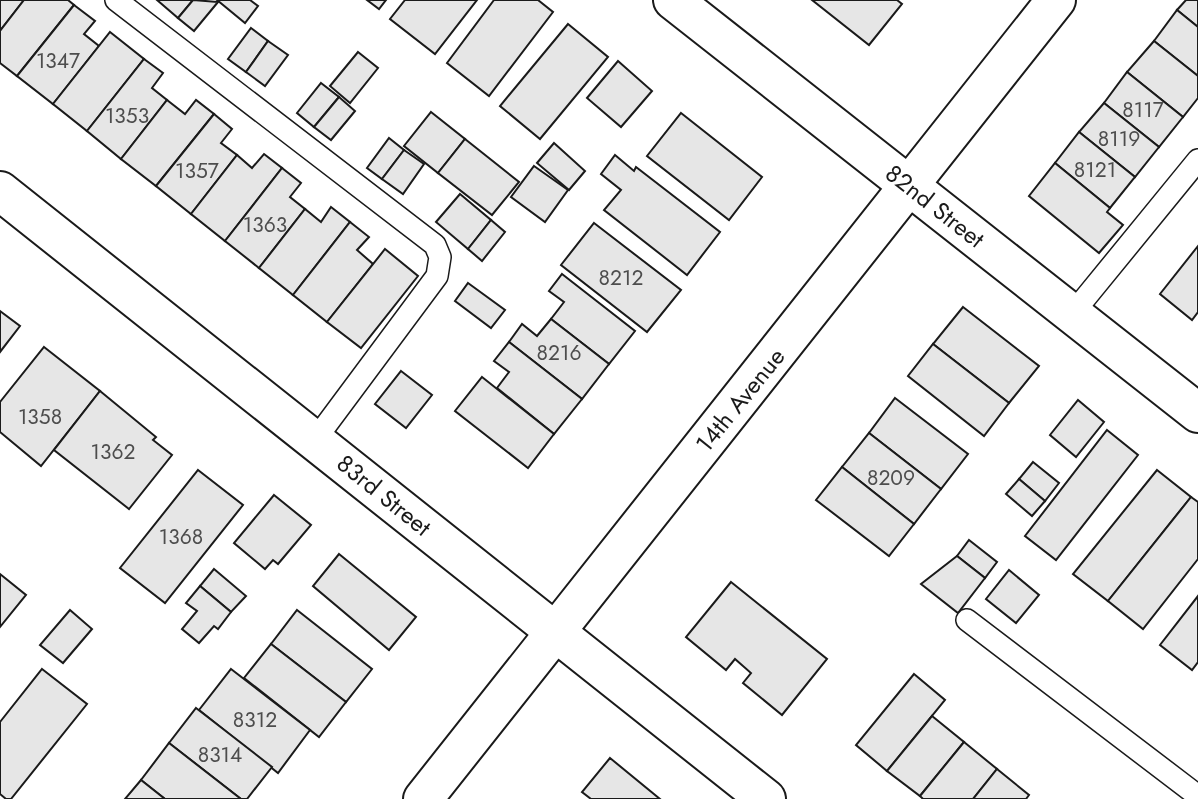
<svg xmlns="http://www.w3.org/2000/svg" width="1198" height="799" viewBox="0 0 1198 799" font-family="Jost,sans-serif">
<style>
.building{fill:#e6e6e6;stroke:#1a1a1a;stroke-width:2}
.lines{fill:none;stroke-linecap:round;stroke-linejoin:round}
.lane-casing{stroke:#1a1a1a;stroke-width:24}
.street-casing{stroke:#1a1a1a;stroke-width:42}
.secondary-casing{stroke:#1a1a1a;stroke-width:42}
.lane{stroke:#fff;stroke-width:21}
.street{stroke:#fff;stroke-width:38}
.secondary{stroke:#fff;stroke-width:38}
.labels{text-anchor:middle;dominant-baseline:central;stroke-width:5;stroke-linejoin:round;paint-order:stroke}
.number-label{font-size:21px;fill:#4d4d4d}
.street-label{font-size:24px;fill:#1a1a1a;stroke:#fff}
</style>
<rect width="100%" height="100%" fill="#fff"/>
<!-- building -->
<g class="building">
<polygon points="0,0 24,0 0,31"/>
<polygon points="24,0 68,0 74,5 17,76 0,63 0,31"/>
<polygon points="157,0 193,0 178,18"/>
<polygon points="193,0 218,2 194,31 178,18"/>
<polygon points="217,0 250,0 258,6 245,23"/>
<polygon points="367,0 386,0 379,9"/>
<polygon points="405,0 477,0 435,54 390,19"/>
<polygon points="494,0 538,0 553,12 489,96 447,63"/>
<polygon points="812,0 897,0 902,4 869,45"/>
<polygon points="1186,0 1198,0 1198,27 1177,10"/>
<polygon points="74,5 95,21 84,34 99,46 53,104 17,76"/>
<polygon points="1177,10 1198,27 1198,76 1154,41"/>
<polygon points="568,24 608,57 540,139 500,106"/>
<polygon points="251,28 268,41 246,72 228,59"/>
<polygon points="110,32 144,59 87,131 53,104"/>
<polygon points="268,41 288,55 265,86 246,72"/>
<polygon points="1154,41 1198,76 1198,98 1183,117 1127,72"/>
<polygon points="358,52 378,68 350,103 330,86"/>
<polygon points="144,59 163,73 152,88 167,100 121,159 87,131"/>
<polygon points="618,61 652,91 621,127 587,98"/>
<polygon points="1127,72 1183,117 1159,147 1104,103"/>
<polygon points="321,83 339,97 314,127 297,113"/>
<polygon points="339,97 355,111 331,140 314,127"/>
<polygon points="167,100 185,114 196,100 214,114 156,186 121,159"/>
<polygon points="1104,103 1159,147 1135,177 1079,132"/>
<polygon points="431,112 465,139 438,173 404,146"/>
<polygon points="681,113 762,177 729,220 647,156"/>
<polygon points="214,114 232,129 221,143 237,155 191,214 156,186"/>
<polygon points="1079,132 1135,177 1110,208 1055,163"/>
<polygon points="389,138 404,150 382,179 367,168"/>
<polygon points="465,139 519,182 492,215 438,173"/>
<polygon points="554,143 585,171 569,190 537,163"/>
<polygon points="404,150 424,164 403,194 382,179"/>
<polygon points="264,154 282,168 225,241 191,214 237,155 252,168"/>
<polygon points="615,155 634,171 636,167 720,232 687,275 604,210 621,190 601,174"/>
<polygon points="1055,163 1110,208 1107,212 1123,225 1099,253 1029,196"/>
<polygon points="534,166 568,190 545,222 511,197"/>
<polygon points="282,168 301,183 290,197 305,209 259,268 225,241"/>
<polygon points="460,194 491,220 468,249 436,222"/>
<polygon points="331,207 350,222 293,295 259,268 305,209 321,222"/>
<polygon points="491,220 505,232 482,261 468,249"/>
<polygon points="350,222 369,237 357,250 373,264 327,322 293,295"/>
<polygon points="594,223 681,290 647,332 561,265"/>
<polygon points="1198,246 1198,312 1192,320 1160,294"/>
<polygon points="385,249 418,276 361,348 327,322"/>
<polygon points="562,274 635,331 609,364 551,319 564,302 549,291"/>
<polygon points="468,283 505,310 491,328 455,301"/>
<polygon points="963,307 1039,366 1009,403 933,344"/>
<polygon points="0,311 20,326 0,352"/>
<polygon points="551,319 609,364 582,399 509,342 522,324 537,336"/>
<polygon points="509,342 582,399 554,434 497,388 509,372 494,361"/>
<polygon points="933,344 1009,403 984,436 908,376"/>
<polygon points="44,347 100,391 41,466 0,432 0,402"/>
<polygon points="401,371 432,395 406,428 375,404"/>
<polygon points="482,377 554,434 528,468 455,411"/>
<polygon points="100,391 156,437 153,440 172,455 129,509 54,450"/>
<polygon points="895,398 968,454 941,489 869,433"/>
<polygon points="1078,400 1104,422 1076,457 1050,435"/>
<polygon points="1107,430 1138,455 1056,560 1025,536"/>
<polygon points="869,433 941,489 914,524 842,467"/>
<polygon points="1033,462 1059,483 1045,501 1019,479"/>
<polygon points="842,467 914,524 889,556 816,500"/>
<polygon points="198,470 243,505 165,603 120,568"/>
<polygon points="1157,470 1191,497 1108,601 1073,574"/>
<polygon points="1019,479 1045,501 1032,516 1006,494"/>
<polygon points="274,495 311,525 278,564 273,560 265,569 234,543"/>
<polygon points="1191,497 1198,502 1198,559 1143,629 1108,601"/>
<polygon points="969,540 997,562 985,578 957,556"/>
<polygon points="339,554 416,617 389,650 313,586"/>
<polygon points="957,556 985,578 958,613 921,584"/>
<polygon points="214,569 246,596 231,612 200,586"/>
<polygon points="1009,570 1039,595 1016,623 986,599"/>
<polygon points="0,574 26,595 0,627"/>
<polygon points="731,582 827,659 782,715 743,683 751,673 735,659 726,670 686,637"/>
<polygon points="200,586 231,612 218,629 214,626 199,643 182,629 197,611 186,603"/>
<polygon points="1198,596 1198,662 1192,670 1160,645"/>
<polygon points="70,610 92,629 63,663 40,645"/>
<polygon points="297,610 372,669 346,702 271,644"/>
<polygon points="271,644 346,702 319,737 244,678"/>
<polygon points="42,669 87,704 11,799 6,799 0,794 0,722"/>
<polygon points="231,669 310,730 278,773 199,710"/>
<polygon points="914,674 945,700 887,771 856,745"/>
<polygon points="196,708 272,767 247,799 241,799 169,743"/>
<polygon points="932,716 964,742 920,796 887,771"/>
<polygon points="964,742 997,769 973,799 923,799 920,796"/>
<polygon points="169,743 241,799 165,799 141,780"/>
<polygon points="610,758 660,799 591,799 582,792"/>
<polygon points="997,769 1029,795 1026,799 973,799"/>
<polygon points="141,780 165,799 125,799"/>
</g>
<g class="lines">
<defs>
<g id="lane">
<polyline points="116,0 435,245 440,257 437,276 315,440"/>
<polyline points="1073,313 1198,160"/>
<polyline points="967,620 1198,796"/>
</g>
<g id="street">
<polyline points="673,0 1198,413"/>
<polyline points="0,191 766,799"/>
</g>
<polyline id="secondary" points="423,799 1056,0"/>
</defs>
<!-- lane casing -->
<use href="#lane" class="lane-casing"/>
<!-- street casing -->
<use href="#street" class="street-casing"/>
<!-- secondary casing -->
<use href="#secondary" class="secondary-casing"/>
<!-- lane -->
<use href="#lane" class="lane"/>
<!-- street -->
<use href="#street" class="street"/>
<!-- secondary -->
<use href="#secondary" class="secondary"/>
</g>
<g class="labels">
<!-- number labels -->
<g class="number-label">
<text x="58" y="61">1347</text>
<text x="1143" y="110">8117</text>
<text x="127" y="116">1353</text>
<text x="1119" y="139">8119</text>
<text x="1095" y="170">8121</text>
<text x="197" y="171">1357</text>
<text x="265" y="225">1363</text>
<text x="621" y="278">8212</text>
<text x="559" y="353">8216</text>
<text x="40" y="417">1358</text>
<text x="113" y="452">1362</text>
<text x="891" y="478">8209</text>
<text x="181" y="537">1368</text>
<text x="255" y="720">8312</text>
<text x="220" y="755">8314</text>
</g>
<!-- street labels -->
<g class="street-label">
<text transform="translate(935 206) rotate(38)">82nd Street</text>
<text transform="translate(740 400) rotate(-51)">14th Avenue</text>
<text transform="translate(384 495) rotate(39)">83rd Street</text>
</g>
</g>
</svg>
